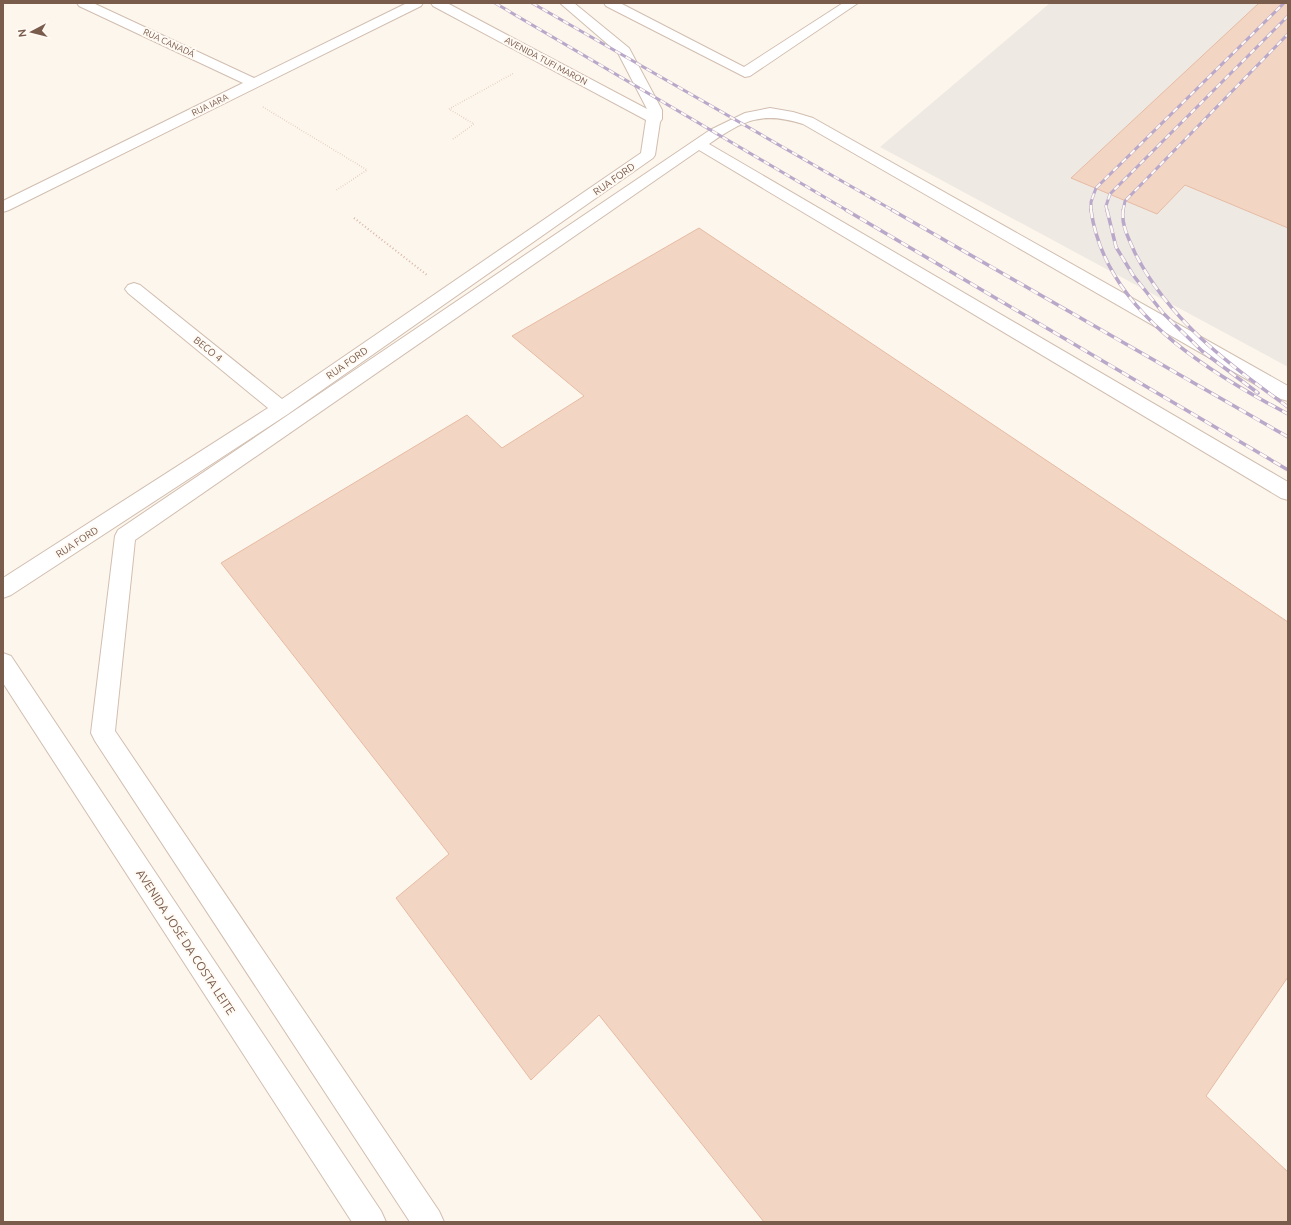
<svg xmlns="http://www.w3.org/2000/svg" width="1291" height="1225" viewBox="0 0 1291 1225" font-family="Ubuntu,sans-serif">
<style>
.industrial{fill:#efe9e4}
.building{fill:#f3d5c3;stroke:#e6bba3}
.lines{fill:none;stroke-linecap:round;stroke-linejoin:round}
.service-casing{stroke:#d1beb0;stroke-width:2}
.minor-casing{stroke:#d1beb0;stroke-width:2}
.tertiary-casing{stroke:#d1beb0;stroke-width:2}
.path-far1{stroke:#d9b8a5;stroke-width:1.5;stroke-dasharray:0.5 2;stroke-linecap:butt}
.path{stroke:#d9b8a5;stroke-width:2;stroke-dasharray:1 2.5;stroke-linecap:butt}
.service{fill:#fff;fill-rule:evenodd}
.minor{fill:#fff;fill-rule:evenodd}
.tertiary{fill:#fff;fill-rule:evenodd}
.rail-far1-casing{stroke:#b9a8c9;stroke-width:3}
.rail-casing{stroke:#b9a8c9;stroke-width:3.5}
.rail-far1{stroke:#fffaf3;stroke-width:2;stroke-dasharray:6;stroke-linecap:butt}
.rail{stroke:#fffaf3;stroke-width:2.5;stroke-dasharray:8;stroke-linecap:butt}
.labels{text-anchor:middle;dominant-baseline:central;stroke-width:4;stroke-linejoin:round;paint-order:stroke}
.far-street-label{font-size:9px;fill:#7a5c4d;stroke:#fffaf3}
.street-label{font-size:10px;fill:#7a5c4d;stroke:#fffaf3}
.near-street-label{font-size:12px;fill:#7a5c4d;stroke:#fffaf3}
</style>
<rect width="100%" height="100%" fill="#fdf6ec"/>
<!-- industrial -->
<polygon class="industrial" points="1050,3 1288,3 1288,367 880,147"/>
<!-- building -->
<g class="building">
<polygon points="1259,3 1288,3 1288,228 1185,185 1157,214 1071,178"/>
<polygon points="699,228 1288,622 1288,977 1206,1096 1288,1172 1288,1222 764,1222 599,1015 531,1080 396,898 449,854 221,563 467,415 502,448 584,396 512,336"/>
</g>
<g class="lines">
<defs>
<path id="service" d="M770,108l23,4 20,6 475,268v15l-7,-2 -478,-275c-42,-13 -59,-4 -94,20l579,338v18l-7,-2 -582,-348 -564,390 -20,191 324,480 5,11h-34l-315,-481 -4,-8 24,-197 3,-6 592,-400 35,-17z"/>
<g id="minor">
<polygon points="77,3 93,3 254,78 407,3 423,3 421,6 9,210 3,212 3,201 243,83 79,6"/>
<polygon points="431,3 447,3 647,109 618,53 560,3 574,3 629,48 662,110 662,119 660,122 655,155 653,158 288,414 11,595 3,598 3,578 268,408 128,293 125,289 128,285 134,283 140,285 282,399 641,153 646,120 433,6"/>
<polygon points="604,3 620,3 744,67 843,3 858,3 750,76 745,77 606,6"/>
</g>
<polygon id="tertiary" points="3,653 11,656 381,1211 386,1222 352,1222 3,683"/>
</defs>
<!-- service casing -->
<use href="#service" class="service-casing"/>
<!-- minor casing -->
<use href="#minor" class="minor-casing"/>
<!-- tertiary casing -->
<use href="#tertiary" class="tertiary-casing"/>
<!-- path-far1 -->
<g class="path-far1">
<polyline points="263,107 367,170 335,191"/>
<polyline points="453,139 474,124 449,109 514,73"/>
</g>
<!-- path -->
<polyline class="path" points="354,218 427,275"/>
<!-- service -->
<use href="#service" class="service"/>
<!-- minor -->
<use href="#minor" class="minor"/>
<!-- tertiary -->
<use href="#tertiary" class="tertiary"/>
<defs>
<g id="rail-far1">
<polyline points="495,3 848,211"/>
<polyline points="532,3 894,211"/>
<polyline points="1091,211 1091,202 1096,188 1284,3"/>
<polyline points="1107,211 1106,206 1110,194 1288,16"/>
<polyline points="1123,211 1125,201 1288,34"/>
</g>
<g id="rail">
<polyline points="846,210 1288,470"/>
<polyline points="892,210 1288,437"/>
<path d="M1091,210c14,100 115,161 197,204"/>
<polyline points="1107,210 1116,247 1133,275 1163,313 1202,351 1258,393"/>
<path d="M1123,210c-2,15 6,29 12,43 34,67 93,111 153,154"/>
</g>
</defs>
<!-- rail-far1 casing -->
<use href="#rail-far1" class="rail-far1-casing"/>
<!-- rail casing -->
<use href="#rail" class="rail-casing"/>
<!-- rail-far1 -->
<use href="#rail-far1" class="rail-far1"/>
<!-- rail -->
<use href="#rail" class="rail"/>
</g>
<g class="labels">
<!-- far-street labels -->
<g class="far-street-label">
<text transform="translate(169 43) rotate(25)">RUA CANADÁ</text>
<text transform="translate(546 61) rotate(28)">AVENIDA TUFI MARON</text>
<text transform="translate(210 105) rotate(-26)">RUA IARA</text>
</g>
<!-- street labels -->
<g class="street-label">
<text transform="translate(614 179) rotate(-35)">RUA FORD</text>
<text transform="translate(208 349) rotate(39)">BECO 4</text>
<text transform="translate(347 363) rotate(-35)">RUA FORD</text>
<text transform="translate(77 542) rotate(-33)">RUA FORD</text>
</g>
<!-- near-street labels -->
<g class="near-street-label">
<text transform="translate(186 942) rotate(57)">AVENIDA JOSÉ DA COSTA LEITE</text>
</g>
</g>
<!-- border -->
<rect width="1291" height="1225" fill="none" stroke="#7a5c4d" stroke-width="8"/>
<!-- north arrow -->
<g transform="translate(32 32) rotate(263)" stroke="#fffaf3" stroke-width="3" paint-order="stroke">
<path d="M0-3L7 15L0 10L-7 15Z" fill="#7a5c4d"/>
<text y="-6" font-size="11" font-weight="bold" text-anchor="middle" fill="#7a5c4d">N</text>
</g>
</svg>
